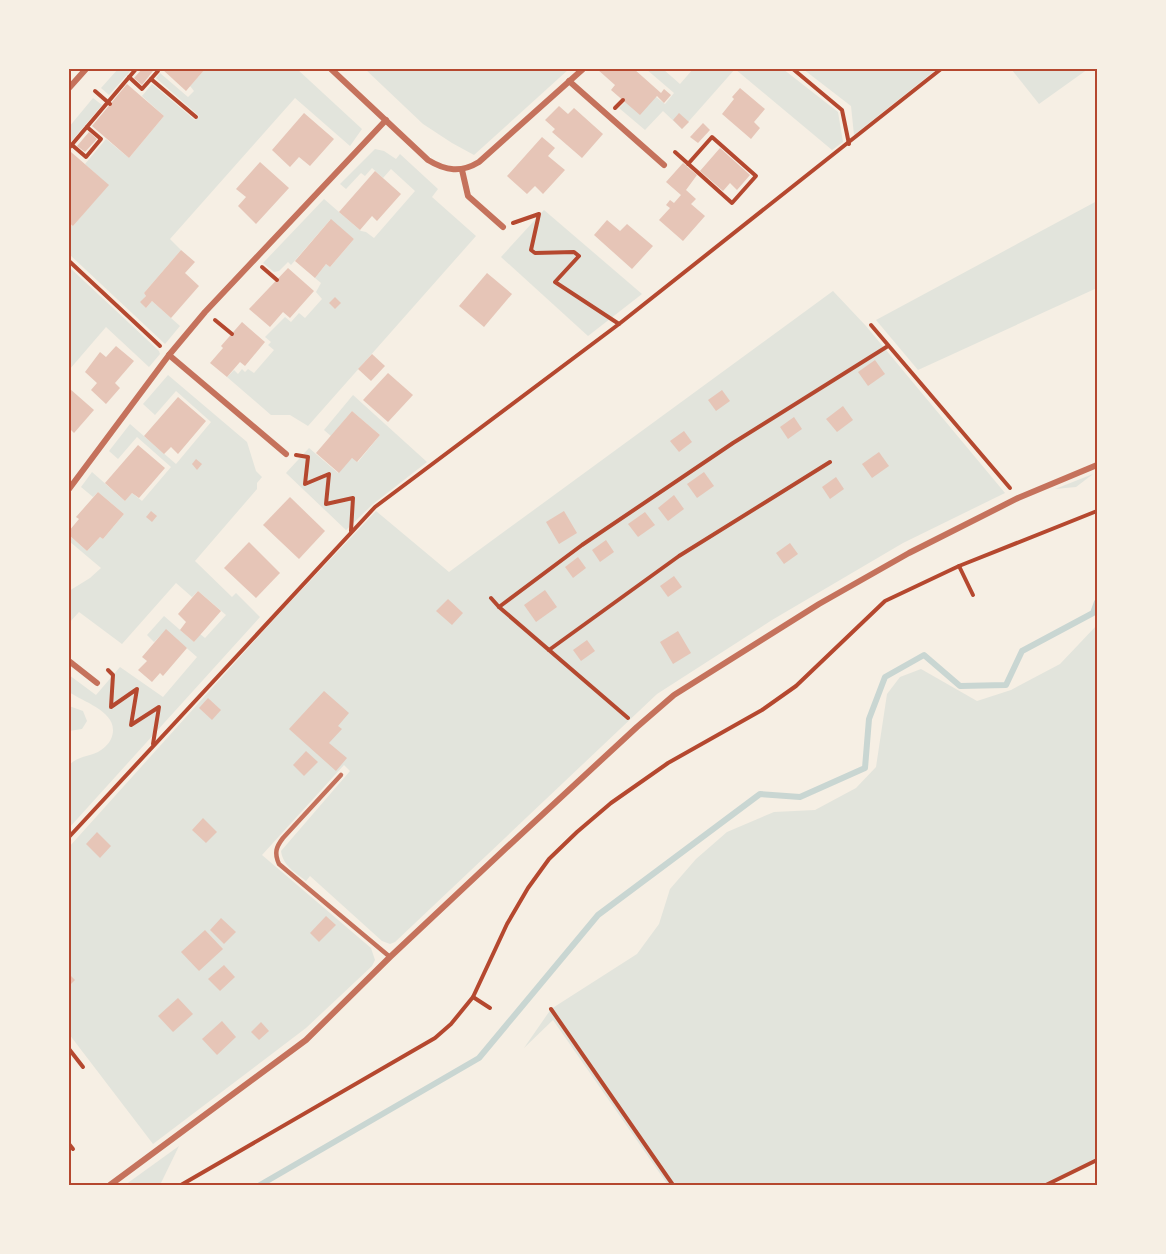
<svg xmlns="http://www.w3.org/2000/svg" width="1166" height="1254" viewBox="0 0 1166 1254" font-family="Poppins,sans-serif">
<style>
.green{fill:#e2e4dc}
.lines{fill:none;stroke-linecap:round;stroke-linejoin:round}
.stream{stroke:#c9d6d2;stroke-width:6}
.building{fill:#e6c5b7}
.path{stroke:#b5482f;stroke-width:4}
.service{stroke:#c5725c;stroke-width:4.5}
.minor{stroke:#c5725c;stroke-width:6}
.neatline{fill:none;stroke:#b5482f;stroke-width:2}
</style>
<rect width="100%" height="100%" fill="#f6efe4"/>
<!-- green -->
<g class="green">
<polygon points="118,69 132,69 109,95 101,88"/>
<polygon points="205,69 297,69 362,129 350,146 295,98 170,239 181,250 144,293 146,296 141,302 146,308 152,301 180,326 165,344 69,254 69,223 73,226 108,185 85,164 106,139 129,158 164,116 142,96 152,84 195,120 199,116 156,78 160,73 188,97 194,91 190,86"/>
<polygon points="365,69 569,69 474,155 452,143 423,124"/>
<polygon points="646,69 663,69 680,84 693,69 783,69 838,112 843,142 832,150 735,69 682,129 663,111 645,130 619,108 625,102 656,97 665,104 674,93"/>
<polygon points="803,69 937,69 854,135 851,106"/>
<polygon points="1014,69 1088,69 1039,104 1012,70"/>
<polygon points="93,98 102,105 69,144 69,127"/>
<polygon points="375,149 384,151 396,159 400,154 438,189 432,197 476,236 308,426 290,415 271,415 227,377 234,370 238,374 242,369 245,372 248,369 254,373 274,350 268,345 271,342 265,337 285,317 291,322 299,313 305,318 322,299 316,292 321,283 315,278 326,264 330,267 354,239 330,220 291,265 288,262 279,271 274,272 263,263 324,199 361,231 366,232 374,238 415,191 391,169 383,178 372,168 365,176 361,173 346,189 340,184"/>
<polygon points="1097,201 1097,288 918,370 876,320"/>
<polygon points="544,210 642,294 588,336 501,257"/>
<polygon points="69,267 159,351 160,354 149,367 106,327 69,370"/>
<path d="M833,291l33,35 139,167 -102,50 -131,77 -115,74 -262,248 -5,2 -8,-3 -72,-65 -4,5c-11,-9 -23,-15 -25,-30l69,-80 -6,-6 -82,90 109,93 4,12 -3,6 -66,62 -153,116 -84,-110v-187l208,-231 99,-105 73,61z"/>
<path d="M168,375l79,67 9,29 6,6 -5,6v6l-62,72 37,36 4,-4 24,24 -191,211v-63c9,-9 19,-8 29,-13 5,-3 11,-8 13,-13 11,-26 -26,-36 -42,-47v-17l27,20 24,-28 43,30 34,-40 -31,-27 -12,12 -7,-7 17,-19 30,26 6,-8 5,4 21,-23 -28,-24 -6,6 -16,-14 -54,61 -43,-32 -10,11v-32l21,-13 11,-10 -32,-27v-6l18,16 13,-14 3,2 21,-25 -26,-22 -5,5 -12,-10 11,-15 33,29 7,-8 10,8 29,-34 -34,-30 -19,22 -9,-8 21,-27 46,40 35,-42 -35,-31 -21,24 -12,-11z"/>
<polygon points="353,395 427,462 373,504 346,530 286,473 309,448 338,473 352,458 358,462 380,435 352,411 331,436 324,430"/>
<polygon points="1093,474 1076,487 1055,489"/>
<polygon points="1097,625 1097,1160 1045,1185 668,1185 553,1020 524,1048 551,1009 637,954 659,924 670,889 696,859 727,832 774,812 815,810 856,788 876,767 887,694 900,677 921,669 977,701 1011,690 1060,664"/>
<polygon points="69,706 83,711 87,721 82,729 69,731"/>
<polygon points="179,1146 160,1185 125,1185"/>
</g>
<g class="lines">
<!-- stream -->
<polyline class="stream" points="260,1185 479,1058 598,915 760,794 800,797 865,768 869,719 885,677 924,655 960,686 1006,685 1022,651 1093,613 1097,602"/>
</g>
<!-- building -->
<g class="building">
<polygon points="142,69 151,69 153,71 142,85 134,78"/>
<polygon points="162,69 205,69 186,91"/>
<polygon points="597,69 634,69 661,93 664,89 671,95 664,103 657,96 640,115 611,90 615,85"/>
<polygon points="127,84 164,116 129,158 92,126"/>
<polygon points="740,88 765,109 754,122 760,128 751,139 722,114 734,99 732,97"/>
<polygon points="559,106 568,114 574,108 603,134 582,158 552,132 555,129 545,120"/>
<polygon points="304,113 334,139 310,166 299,157 290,167 272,150"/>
<polygon points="679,113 689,122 682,129 673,120"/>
<polygon points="703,123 710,130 698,143 690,137"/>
<polygon points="89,132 97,139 85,152 77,146"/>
<polygon points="542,137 555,148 548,156 565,170 543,194 535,186 527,194 507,176"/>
<polygon points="720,148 750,175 737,190 730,183 723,191 700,171"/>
<polygon points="71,152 109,185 73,226 69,223 69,155"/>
<polygon points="260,162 289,188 256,224 238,206 246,197 236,189"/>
<polygon points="683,163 697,175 686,190 696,199 691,204 705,216 683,241 659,220 670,208 666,205 670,200 674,203 681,195 666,182"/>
<polygon points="375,171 401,194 377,221 372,216 360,230 339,212"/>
<polygon points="331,219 354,239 330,267 326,264 315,278 295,261"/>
<polygon points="607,220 620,231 627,224 653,246 632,269 594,235"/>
<polygon points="181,250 195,262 185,273 199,286 171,318 152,301 146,308 140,302 146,296 144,293"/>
<polygon points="288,268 314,291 290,318 283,312 270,327 249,309"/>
<polygon points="487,273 512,294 484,327 459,306"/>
<polygon points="335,297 341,303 335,309 329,303"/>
<polygon points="242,322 265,342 245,366 240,362 227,377 210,363 223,348 221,346"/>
<polygon points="116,346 134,361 115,383 120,388 106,404 91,390 97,383 85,372 100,352 106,357"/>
<polygon points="372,354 385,366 371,381 358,369"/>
<polygon points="875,360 885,374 868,386 858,372"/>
<polygon points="388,373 413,395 388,422 363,400"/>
<polygon points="70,389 94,410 74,433 69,428"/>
<polygon points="722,390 730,401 716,411 708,400"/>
<polygon points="178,397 206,421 178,454 171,447 164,454 144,436"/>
<polygon points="843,406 853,420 837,432 826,419"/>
<polygon points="352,411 380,435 357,462 352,458 339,473 316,453"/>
<polygon points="794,417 802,429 788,439 780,427"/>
<polygon points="684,431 692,442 679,452 670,441"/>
<polygon points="138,445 165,468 139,498 132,493 125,501 105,483"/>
<polygon points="879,452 889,466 872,478 862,464"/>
<polygon points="196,459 202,464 197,470 192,464"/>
<polygon points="704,472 714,486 697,498 687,484"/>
<polygon points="836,477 844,489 830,499 822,487"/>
<polygon points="98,492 124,514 103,539 100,537 87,551 69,535 69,531 79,519 76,517"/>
<polygon points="674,495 684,509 668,521 658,508"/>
<polygon points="290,497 325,531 299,559 263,525"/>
<polygon points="151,511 157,516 152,522 146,517"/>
<polygon points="564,511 577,533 559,544 546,522"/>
<polygon points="645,512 655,525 638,537 628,524"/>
<polygon points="606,540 614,552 600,562 592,550"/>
<polygon points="249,542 280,573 256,598 224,568"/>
<polygon points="790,543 798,554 784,564 776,553"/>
<polygon points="578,557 586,568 573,578 565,567"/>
<polygon points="674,576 682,587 668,597 660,586"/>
<polygon points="545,590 557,607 536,622 524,605"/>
<polygon points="198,591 221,611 194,642 180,630 186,622 178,614"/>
<polygon points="448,599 463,613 452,625 436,611"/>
<polygon points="166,629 187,648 163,676 160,673 152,682 138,670 147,661 142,657"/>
<polygon points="678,631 691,653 673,664 660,642"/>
<polygon points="587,640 595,651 581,661 573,650"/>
<polygon points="324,691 349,713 338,726 342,729 329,743 347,758 336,771 289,729"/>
<polygon points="208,698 221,710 212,720 199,708"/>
<polygon points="306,751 318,762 304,776 293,765"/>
<polygon points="203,818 217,832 206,843 192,830"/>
<polygon points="97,832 111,846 100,858 86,844"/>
<polygon points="326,916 336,925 319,942 310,933"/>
<polygon points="221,918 236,932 224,944 210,930"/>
<polygon points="205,930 223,949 199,971 181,952"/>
<polygon points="224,965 235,977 220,991 208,979"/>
<polygon points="69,974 75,980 69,986"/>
<polygon points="178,998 193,1014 173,1032 158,1016"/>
<polygon points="222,1021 236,1037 217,1055 202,1039"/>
<polygon points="261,1022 269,1031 259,1040 251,1032"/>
</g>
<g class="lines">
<!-- path -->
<g class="path">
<polyline points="793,69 842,110 849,144"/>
<polyline points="129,77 142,89 158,71 156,69"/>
<polyline points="151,79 196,117"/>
<polyline points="95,91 110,104"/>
<polyline points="615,108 623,100"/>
<polyline points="72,145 86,157 101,139 87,127"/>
<polyline points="69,148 136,69"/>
<polyline points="675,152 732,203 756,176 712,137 688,164"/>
<polyline points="513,223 539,214 531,250 535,253 574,252 579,256 555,282 619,324"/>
<polyline points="69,261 160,346"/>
<polyline points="262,267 277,280"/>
<polyline points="215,320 232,334"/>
<polyline points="871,325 1010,488"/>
<polyline points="296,455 308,457 305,484 329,474 326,504 353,498 351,531"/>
<polyline points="959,566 973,595"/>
<polyline points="491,598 499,607 628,718"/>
<polyline points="499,607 582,545 733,443 888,346"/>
<polyline points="549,650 679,556 830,462"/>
<polyline points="108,670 113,675 111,707 137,689 131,725 159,707 153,744"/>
<polyline points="69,837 375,507 619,324 941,69"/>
<polyline points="473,997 490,1008"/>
<polyline points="551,1009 673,1185"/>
<polyline points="69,1049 83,1067"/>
<polyline points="69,1144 73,1149"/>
<polyline points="181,1185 435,1038 451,1024 473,997 507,924 528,888 549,859 577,832 611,803 668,763 762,710 796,686 885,601 959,566 1097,511"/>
<polyline points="1046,1185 1097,1160"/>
</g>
<!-- service -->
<path class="service" d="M341,775l-58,63c-7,9 -9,15 -4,26l111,93"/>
<!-- minor -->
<g class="minor">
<path d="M331,69l97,91c18,11 33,13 51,2l104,-93"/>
<polyline points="569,81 664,165"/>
<polyline points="69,88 86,69"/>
<polyline points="462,170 468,196 503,227"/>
<polyline points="169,355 286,454"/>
<polyline points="69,489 169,355 205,312 386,120"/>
<polyline points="69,661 97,683"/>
<polyline points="110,1185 306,1040 390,957 504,850 637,727 674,695 819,604 909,553 1018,498 1097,465"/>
</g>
</g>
<!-- border -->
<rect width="1166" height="1254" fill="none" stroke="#f6efe4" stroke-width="141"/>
<rect x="70" y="70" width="1026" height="1114" class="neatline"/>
</svg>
